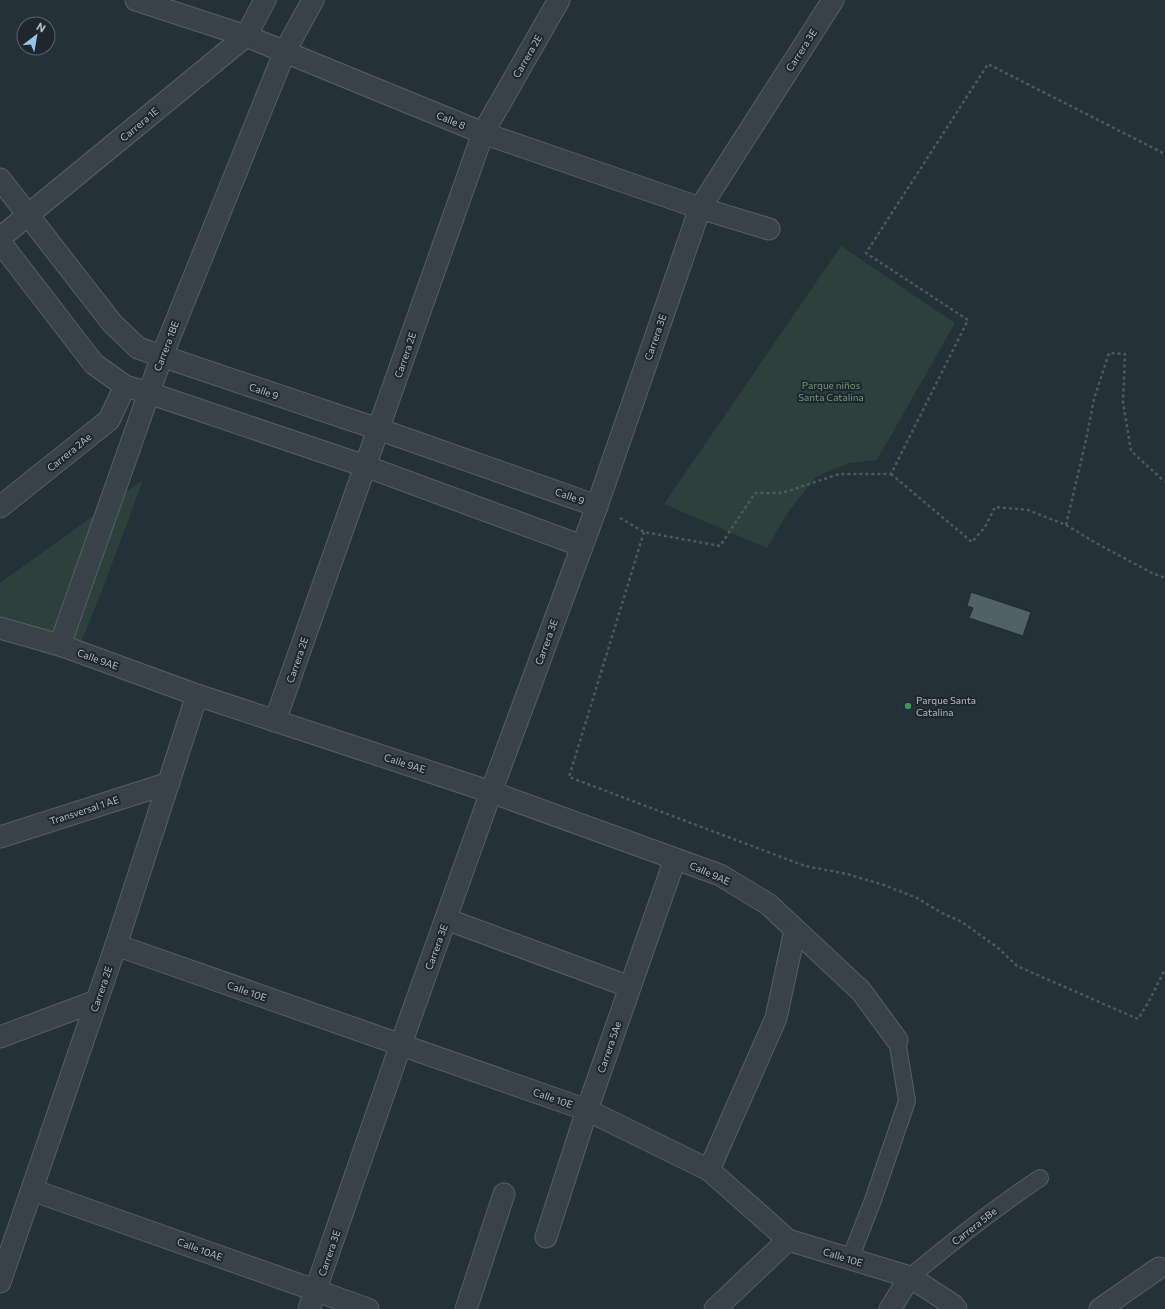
<svg xmlns="http://www.w3.org/2000/svg" width="1165" height="1309" viewBox="0 0 1165 1309" font-family="Commissioner,sans-serif">
<style>
.green{fill:#2d403b}
.building{fill:#526068;stroke:#1f292f}
.lines{fill:none;stroke-linecap:round;stroke-linejoin:round}
.pedestrian-casing{stroke:#566066;stroke-width:18}
.minor-casing{stroke:#566066;stroke-width:23}
.path{stroke:#4b5c5b;stroke-width:2.5;stroke-dasharray:3 3;stroke-linecap:butt}
.pedestrian{stroke:#384248;stroke-width:16}
.minor{stroke:#384248;stroke-width:21}
.leisure-dot{fill:#2e9e5b;stroke:#1d272d;stroke-width:1.5}
.labels{text-anchor:middle;dominant-baseline:central;stroke-width:4;stroke-linejoin:round;paint-order:stroke}
.street-label{font-size:10px;fill:#b3bdc4;stroke:#1d272d}
.park-label{font-size:10px;fill:#749775;stroke:#1d272d}
.poi-label{font-size:10px;fill:#b3bdc4;stroke:#1d272d;text-anchor:start}
</style>
<rect width="100%" height="100%" fill="#253138"/>
<!-- green -->
<g class="green">
<polygon points="841,246 955,323 877,460 849,463 816,477 788,512 767,548 664,504"/>
<path d="M143,480l-40,108 -27,66c-2,2 -5,4 -8,5 -7,2 -57,-18 -68,-22v-54z"/>
</g>
<!-- building -->
<polygon class="building" points="971,592 1031,612 1023,636 969,618 973,608 967,606"/>
<g class="lines">
<defs>
<g id="pedestrian">
<polyline points="850,1259 873,1200 907,1101 897,1040"/>
<path d="M910,1277c42,-35 85,-69 130,-99"/>
</g>
<g id="minor">
<polyline points="136,0 246,36 483,133 700,208 769,229"/>
<polyline points="0,179 112,323 138,348 378,429 597,506"/>
<polyline points="0,238 246,36 265,0"/>
<polyline points="0,242 94,364 125,386 149,393 365,466 582,546"/>
<polyline points="0,507 109,420 125,386"/>
<polyline points="0,628 60,645 197,695 491,792 720,875 768,904 861,991 897,1040"/>
<polyline points="60,645 162,356 285,51 313,0"/>
<polyline points="275,721 483,133 559,0"/>
<polyline points="0,837 169,783"/>
<polyline points="446,919 630,987"/>
<polyline points="116,945 587,1110 709,1170 788,1240 910,1277 953,1305 956,1309"/>
<polyline points="0,1037 96,1001"/>
<polyline points="709,1170 776,1018 795,930"/>
<polyline points="32,1190 368,1309"/>
<polyline points="546,1237 587,1110 675,859"/>
<polyline points="0,1282 116,945 197,695"/>
<polyline points="309,1309 401,1044 491,792 597,506 700,208 833,0"/>
<polyline points="466,1309 504,1194"/>
<polyline points="715,1309 788,1240"/>
<polyline points="890,1309 910,1277"/>
<polyline points="1100,1309 1159,1268"/>
</g>
</defs>
<!-- pedestrian casing -->
<use href="#pedestrian" class="pedestrian-casing"/>
<!-- minor casing -->
<use href="#minor" class="minor-casing"/>
<!-- path -->
<g class="path">
<polyline points="891,474 972,542 985,527 995,507 1028,510 1066,525 1096,543 1152,573 1165,578"/>
<polyline points="620,518 644,532 720,546 755,493 782,493 839,474 891,474 968,320 866,253 988,64 1165,154"/>
<polyline points="1066,525 1086,440 1094,399 1109,353 1125,354 1123,402 1131,451 1165,482"/>
<polyline points="644,532 569,777 805,866 847,874 884,885 917,898 942,913 962,922 997,947 1017,966 1138,1019 1148,1003 1165,969"/>
</g>
<!-- pedestrian -->
<use href="#pedestrian" class="pedestrian"/>
<!-- minor -->
<use href="#minor" class="minor"/>
</g>
<!-- markers -->
<circle class="leisure-dot" cx="908" cy="706" r="4"/>
<g class="labels">
<!-- street labels -->
<g class="street-label">
<text transform="translate(801 50) rotate(-57)">Carrera 3E</text>
<text transform="translate(527 56) rotate(-60)">Carrera 2E</text>
<text transform="translate(451 120) rotate(22)">Calle 8</text>
<text transform="translate(139 124) rotate(-40)">Carrera 1E</text>
<text transform="translate(655 337) rotate(-71)">Carrera 3E</text>
<text transform="translate(166 346) rotate(-69)">Carrera 1BE</text>
<text transform="translate(405 355) rotate(-71)">Carrera 2E</text>
<text transform="translate(264 391) rotate(19)">Calle 9</text>
<text transform="translate(69 452) rotate(-39)">Carrera 2Ae</text>
<text transform="translate(570 496) rotate(19)">Calle 9</text>
<text transform="translate(546 642) rotate(-70)">Carrera 3E</text>
<text transform="translate(98 659) rotate(20)">Calle 9AE</text>
<text transform="translate(297 660) rotate(-71)">Carrera 2E</text>
<text transform="translate(405 763) rotate(18)">Calle 9AE</text>
<text transform="translate(84 810) rotate(-18)">Transversal 1 AE</text>
<text transform="translate(710 873) rotate(24)">Calle 9AE</text>
<text transform="translate(436 947) rotate(-70)">Carrera 3E</text>
<text transform="translate(101 989) rotate(-71)">Carrera 2E</text>
<text transform="translate(247 991) rotate(19)">Calle 10E</text>
<text transform="translate(609 1047) rotate(-71)">Carrera 5Ae</text>
<text transform="translate(553 1098) rotate(19)">Calle 10E</text>
<text transform="translate(974 1226) rotate(-38)">Carrera 5Be</text>
<text transform="translate(200 1249) rotate(20)">Calle 10AE</text>
<text transform="translate(329 1253) rotate(-71)">Carrera 3E</text>
<text transform="translate(843 1257) rotate(17)">Calle 10E</text>
</g>
<!-- park labels -->
<g class="park-label">
<text x="831" y="385">Parque niños<tspan x="831" dy="12">Santa Catalina</tspan></text>
</g>
<!-- poi labels -->
<g class="poi-label">
<text x="916" y="700">Parque Santa<tspan x="916" dy="12">Catalina</tspan></text>
</g>
</g>
<!-- north arrow -->
<g transform="translate(36 36) rotate(31)"><circle r="19" fill="#1d272d" stroke="#596369"/>
<path d="M0-3L7 15L0 10L-7 15Z" fill="#92c6eb"/>
<text y="-6" font-size="11" font-weight="bold" text-anchor="middle" fill="#b3bdc4">N</text>
</g>
</svg>
